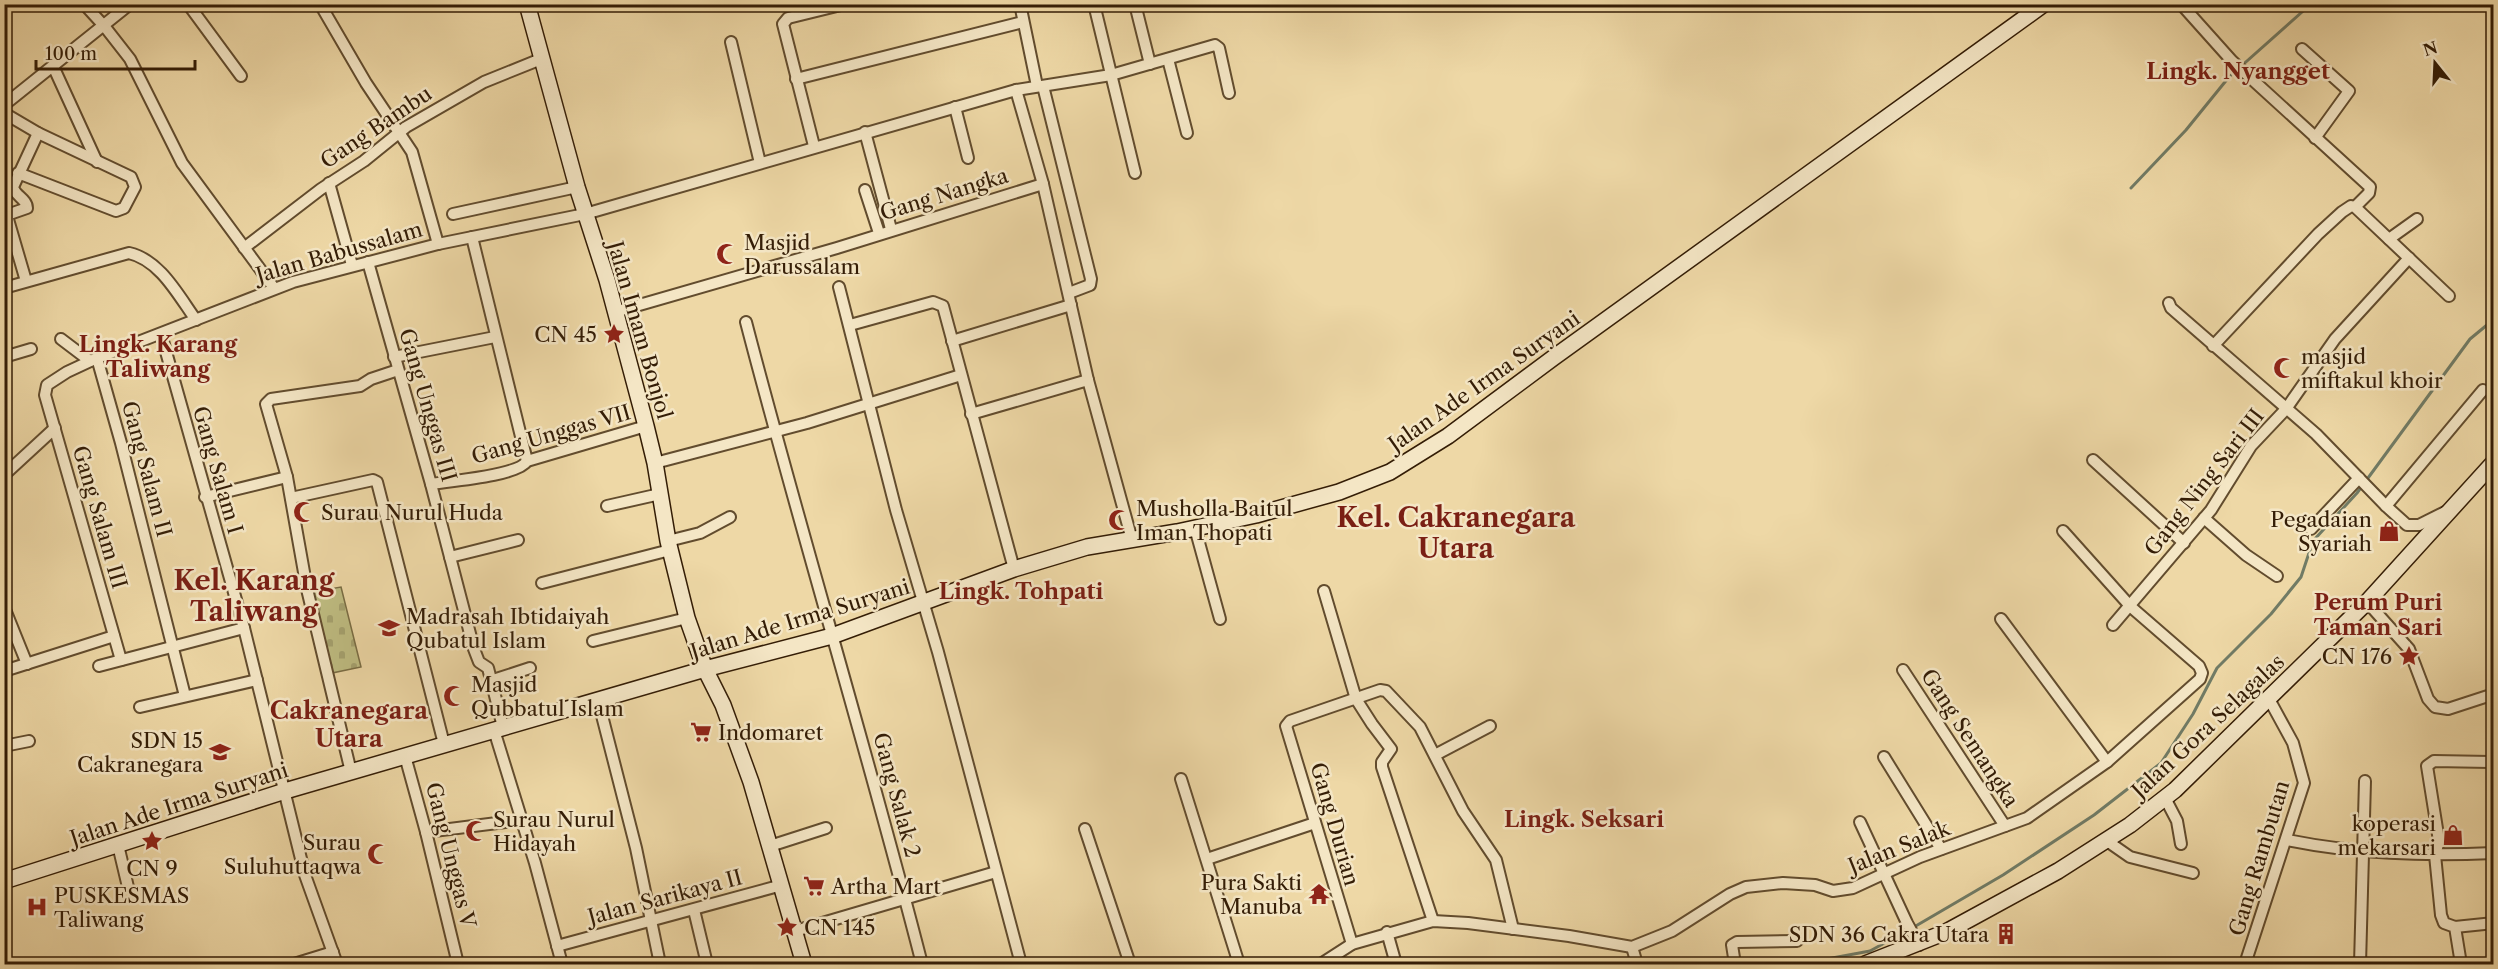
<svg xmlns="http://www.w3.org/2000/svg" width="2498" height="969" viewBox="0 0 2498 969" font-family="'Libre Caslon Text',serif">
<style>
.cemetery{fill:url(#cemetery-stones);stroke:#7a6d44;stroke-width:1.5}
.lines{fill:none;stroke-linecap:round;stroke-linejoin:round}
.stream{stroke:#717b65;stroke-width:3}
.street-casing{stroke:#624c2e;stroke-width:14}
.secondary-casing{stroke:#341d06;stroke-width:18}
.street{stroke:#f4e6c5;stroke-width:10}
.secondary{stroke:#f4e6c5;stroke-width:15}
.labels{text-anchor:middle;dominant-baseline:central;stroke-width:5;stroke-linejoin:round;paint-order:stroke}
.street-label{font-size:21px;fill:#341d06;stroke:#f4e6c5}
.poi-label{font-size:21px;fill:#341d06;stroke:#f4e6c5;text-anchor:start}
.neighbourhood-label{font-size:22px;font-weight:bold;fill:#7a1f14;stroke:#f4e6c5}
.quarter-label{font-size:24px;font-weight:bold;fill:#7a1f14;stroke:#f4e6c5}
.district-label{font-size:27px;font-weight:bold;fill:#7a1f14;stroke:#f4e6c5}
</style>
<defs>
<pattern id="cemetery-stones" width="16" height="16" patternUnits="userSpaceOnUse" patternTransform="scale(1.5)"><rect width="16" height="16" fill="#bfbd82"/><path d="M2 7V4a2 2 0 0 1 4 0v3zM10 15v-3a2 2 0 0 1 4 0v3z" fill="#a5a26f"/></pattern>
</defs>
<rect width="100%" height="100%" fill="#eed8a6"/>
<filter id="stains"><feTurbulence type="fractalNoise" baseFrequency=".00333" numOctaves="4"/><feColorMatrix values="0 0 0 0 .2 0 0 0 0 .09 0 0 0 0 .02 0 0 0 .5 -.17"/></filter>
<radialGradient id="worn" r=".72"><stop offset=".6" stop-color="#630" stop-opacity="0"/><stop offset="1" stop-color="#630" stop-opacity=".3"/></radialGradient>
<!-- cemetery -->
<polygon class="cemetery" points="341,587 361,667 332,673 311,592"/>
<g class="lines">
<!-- stream -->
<g class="stream">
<polyline points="2131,188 2186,130 2229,77 2311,4"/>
<polyline points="1914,927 2003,875 2094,815 2161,763 2193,714 2217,668 2271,614 2301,577 2313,541 2357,493 2470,339 2493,320 2494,316"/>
<polyline points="1720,964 1741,959 1782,964"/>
<polyline points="1800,964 1870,951 1908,930"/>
</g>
<defs>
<g id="street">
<polyline points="84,4 105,27 130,59 182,163 274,288"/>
<polyline points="188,4 241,76"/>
<polyline points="320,4 366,83 412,152 438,244"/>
<polyline points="1020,4 1037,86"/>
<polyline points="1094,4 1135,173"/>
<polyline points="1135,4 1150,64"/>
<polyline points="2181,4 2232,61 2370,187 2369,193 2355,207"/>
<polyline points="731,42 760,163"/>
<polyline points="2302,49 2349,91 2315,138"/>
<polyline points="1168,59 1187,133"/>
<polyline points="53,66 97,162"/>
<polyline points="796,79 1023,22"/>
<polyline points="1043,86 1091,279 1090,285 1069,293"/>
<polyline points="1016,90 1043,184 1088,380 1132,540"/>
<polyline points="4,105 130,4"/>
<polyline points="955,107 968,158"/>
<polyline points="4,113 38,133 131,177 135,187 124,208 116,211 18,173"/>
<polyline points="865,132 891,229"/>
<polyline points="814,146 783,24 788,18 845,4"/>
<polyline points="329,183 352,265"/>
<polyline points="865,190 879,233"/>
<polyline points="453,214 577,187"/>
<path d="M4,216l23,-8c0,-9 -12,-12 -14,-21l25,-54"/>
<polyline points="7,216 26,281"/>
<polyline points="472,237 527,461"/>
<polyline points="2389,239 2417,219"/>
<polyline points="244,248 321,189 364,161 406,127 484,82 541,59"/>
<polyline points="368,262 431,484 474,649 479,662 488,668 503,727"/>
<polyline points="839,287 896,510 938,652 1021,964"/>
<path d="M4,288l125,-35c31,7 49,42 67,67"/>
<polyline points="2169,303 2171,308 2316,434 2386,506 2407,525 2419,525 2445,512"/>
<polyline points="615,312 837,248 1043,184"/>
<path d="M746,322c56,215 121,427 176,642"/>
<polyline points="850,325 933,302 943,306 1014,569"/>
<polyline points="161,334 244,628 305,875 337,964"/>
<polyline points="61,339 90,361"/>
<polyline points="952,341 1071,305"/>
<polyline points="2213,346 2318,234 2342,212 2351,206 2355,207 2449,296"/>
<polyline points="4,357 31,349"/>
<polyline points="394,357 495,337"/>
<polyline points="97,358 121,443 185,696"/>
<polyline points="971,414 1088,380"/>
<polyline points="2093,460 2184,543"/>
<polyline points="655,463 807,423 961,375"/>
<polyline points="4,475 55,428"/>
<path d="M431,484c19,-3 87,-8 96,-23l119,-35"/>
<polyline points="205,497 287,477"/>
<polyline points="291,498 373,480 377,482 444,744"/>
<polyline points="607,506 660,494"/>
<polyline points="2386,506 2483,390"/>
<polyline points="2204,518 2246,555 2277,576"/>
<polyline points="1195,528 1220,619"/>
<polyline points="2311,529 2359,478"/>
<polyline points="668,541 700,533 730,517"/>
<polyline points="450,557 518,540"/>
<polyline points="542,583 670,550"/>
<polyline points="1324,591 1356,699 1372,724 1391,749 1382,762 1382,767 1433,921"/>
<polyline points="2367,602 2409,649 2428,699 2435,707 2448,709 2494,694"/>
<polyline points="4,607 27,664"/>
<polyline points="2001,619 2107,762"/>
<polyline points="2113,625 2211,510 2251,446 2286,409 2335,339 2409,258"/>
<polyline points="593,641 687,618"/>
<polyline points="121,660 45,395 47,385 67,372 97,358 293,282 438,244 585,214 1016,90 1111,75 1215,45 1219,48 1229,93"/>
<polyline points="99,666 244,628"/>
<polyline points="1903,670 2005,826"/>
<polyline points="4,671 114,636"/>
<polyline points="490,681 530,668"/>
<polyline points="598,700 636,848 660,964"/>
<polyline points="140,707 257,680"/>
<polyline points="494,730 535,863 562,964"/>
<polyline points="4,746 29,741"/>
<polyline points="1435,755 1490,726"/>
<polyline points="405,756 426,832 458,964"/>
<polyline points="1884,757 1941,849"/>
<polyline points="351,772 307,589 287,477 266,404 271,399 360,386 371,379 398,370"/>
<polyline points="1181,779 1239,964"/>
<polyline points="2165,798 2177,821 2181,844"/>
<polyline points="1860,822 1907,923 1919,945"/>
<polyline points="1085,829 1130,964"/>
<polyline points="426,832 521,820"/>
<path d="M2287,840c70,14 135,16 207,13"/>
<polyline points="2107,841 2130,857 2193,873"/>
<polyline points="118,845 128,887"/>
<polyline points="770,846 826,828"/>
<polyline points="1207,859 1315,823"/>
<polyline points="694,910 707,964"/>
<polyline points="2455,927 2494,923"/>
<polyline points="795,931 996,872"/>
<polyline points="1387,932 1396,964"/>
<polyline points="1352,944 1286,726 1290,721 1380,690 1386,691 1420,727 1463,811 1496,860 1513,929"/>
<polyline points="557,946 782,885"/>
<polyline points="1632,947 1637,964"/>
<polyline points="294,964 333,952"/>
<polyline points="1321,964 1352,944 1433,921 1468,923 1569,936 1632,947 1672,931 1730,894 1746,887 1783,883 1815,885 1833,891 1853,888 1920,857 2027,818 2107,762 2200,679 2202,673 2199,666 2131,607 2063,531"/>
<polyline points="1735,964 1732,945 1737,942 1797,941"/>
<polyline points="2245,964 2304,783 2293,743 2269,699"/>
<polyline points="2360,964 2365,781"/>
<polyline points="2461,964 2455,927 2444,923 2441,915 2435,855 2439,841 2427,766 2434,761 2490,762"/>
</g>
<g id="secondary">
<polyline points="527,4 577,187 607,280 646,426 655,463 668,541 687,618 705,669 723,705 751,782 804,964"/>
<polyline points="4,881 285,791 705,669 832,636 1014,569 1087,547 1177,532 1256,515 1339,492 1390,472 1448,436 1553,358 2044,4"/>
<polyline points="1865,964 1946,932 2058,871 2130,825 2175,790 2367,602 2494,462"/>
</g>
</defs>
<!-- street casing -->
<use href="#street" class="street-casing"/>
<!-- secondary casing -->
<use href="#secondary" class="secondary-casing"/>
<!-- street -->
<use href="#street" class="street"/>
<!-- secondary -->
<use href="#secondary" class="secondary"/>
</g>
<!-- icons -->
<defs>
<symbol id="mosque-bare" viewBox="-9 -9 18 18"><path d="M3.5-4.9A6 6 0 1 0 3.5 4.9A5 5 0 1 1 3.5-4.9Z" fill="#8f2418" stroke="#f4e6c5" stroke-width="2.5" paint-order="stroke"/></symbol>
<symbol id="sight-bare" viewBox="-9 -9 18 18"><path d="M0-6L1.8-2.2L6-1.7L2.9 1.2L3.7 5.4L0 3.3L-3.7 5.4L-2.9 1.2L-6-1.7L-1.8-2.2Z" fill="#8f2418" stroke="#f4e6c5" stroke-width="2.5" paint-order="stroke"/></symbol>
<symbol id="shop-bare" viewBox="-9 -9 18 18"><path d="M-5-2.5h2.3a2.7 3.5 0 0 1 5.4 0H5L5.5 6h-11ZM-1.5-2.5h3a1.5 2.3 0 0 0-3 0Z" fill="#8f2418" stroke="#f4e6c5" stroke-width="2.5" paint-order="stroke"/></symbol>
<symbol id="school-bare" viewBox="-9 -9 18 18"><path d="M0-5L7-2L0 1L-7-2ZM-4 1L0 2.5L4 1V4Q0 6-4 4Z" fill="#8f2418" stroke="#f4e6c5" stroke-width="2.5" paint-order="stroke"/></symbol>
<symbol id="supermarket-bare" viewBox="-9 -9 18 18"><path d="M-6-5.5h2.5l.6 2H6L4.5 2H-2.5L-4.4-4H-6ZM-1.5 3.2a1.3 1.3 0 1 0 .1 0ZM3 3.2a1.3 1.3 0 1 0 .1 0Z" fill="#8f2418" stroke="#f4e6c5" stroke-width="2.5" paint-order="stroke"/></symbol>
<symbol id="temple-bare" viewBox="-9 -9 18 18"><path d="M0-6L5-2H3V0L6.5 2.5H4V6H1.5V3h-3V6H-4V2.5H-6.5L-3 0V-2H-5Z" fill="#8f2418" stroke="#f4e6c5" stroke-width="2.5" paint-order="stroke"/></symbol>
<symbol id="hospital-bare" viewBox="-9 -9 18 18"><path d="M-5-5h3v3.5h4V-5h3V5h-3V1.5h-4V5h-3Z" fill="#8f2418" stroke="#f4e6c5" stroke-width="2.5" paint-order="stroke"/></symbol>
<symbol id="building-bare" viewBox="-9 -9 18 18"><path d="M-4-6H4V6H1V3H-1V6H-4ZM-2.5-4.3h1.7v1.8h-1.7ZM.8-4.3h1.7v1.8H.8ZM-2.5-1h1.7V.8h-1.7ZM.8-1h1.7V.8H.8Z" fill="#8f2418" stroke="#f4e6c5" stroke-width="2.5" paint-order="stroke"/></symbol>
</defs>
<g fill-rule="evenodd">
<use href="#mosque-bare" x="712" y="239" width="30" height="30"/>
<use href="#sight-bare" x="599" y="319" width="30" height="30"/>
<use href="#mosque-bare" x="2269" y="353" width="30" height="30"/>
<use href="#mosque-bare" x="289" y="497" width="30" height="30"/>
<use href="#mosque-bare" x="1104" y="505" width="30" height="30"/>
<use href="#shop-bare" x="2374" y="516" width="30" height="30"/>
<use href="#school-bare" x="374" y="613" width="30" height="30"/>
<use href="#sight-bare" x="2394" y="641" width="30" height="30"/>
<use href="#mosque-bare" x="439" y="681" width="30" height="30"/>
<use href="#supermarket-bare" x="686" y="717" width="30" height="30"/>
<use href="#school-bare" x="205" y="737" width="30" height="30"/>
<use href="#mosque-bare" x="461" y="816" width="30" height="30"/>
<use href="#shop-bare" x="2438" y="820" width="30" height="30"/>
<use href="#sight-bare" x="137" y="826" width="30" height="30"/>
<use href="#mosque-bare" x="363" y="839" width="30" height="30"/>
<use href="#supermarket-bare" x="799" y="871" width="30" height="30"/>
<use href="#temple-bare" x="1304" y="879" width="30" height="30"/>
<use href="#hospital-bare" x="22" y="892" width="30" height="30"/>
<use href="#sight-bare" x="772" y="912" width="30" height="30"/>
<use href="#building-bare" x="1991" y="919" width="30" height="30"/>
</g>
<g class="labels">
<!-- street labels -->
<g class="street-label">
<text transform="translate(376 127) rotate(-34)">Gang Bambu</text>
<text transform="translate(944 194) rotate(-17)">Gang Nangka</text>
<text transform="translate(339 252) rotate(-16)">Jalan Babussalam</text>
<text transform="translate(640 330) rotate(74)">Jalan Imam Bonjol</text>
<text transform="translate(1484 381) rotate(-35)">Jalan Ade Irma Suryani</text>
<text transform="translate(428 405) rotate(74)">Gang Unggas III</text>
<text transform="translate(551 434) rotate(-16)">Gang Unggas VII</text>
<text transform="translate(147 469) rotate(75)">Gang Salam II</text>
<text transform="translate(218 470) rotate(74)">Gang Salam I</text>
<text transform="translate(2204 482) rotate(-52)">Gang Ning Sari III</text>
<text transform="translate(100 517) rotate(74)">Gang Salam III</text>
<text transform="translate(800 619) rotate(-17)">Jalan Ade Irma Suryani</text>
<text transform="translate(2208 726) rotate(-43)">Jalan Gora Selagalas</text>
<text transform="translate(1970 738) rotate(57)">Gang Semangka</text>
<text transform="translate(897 795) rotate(75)">Gang Salak 2</text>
<text transform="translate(179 804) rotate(-18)">Jalan Ade Irma Suryani</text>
<text transform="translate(1335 824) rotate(74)">Gang Durian</text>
<text transform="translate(1899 847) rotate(-22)">Jalan Salak</text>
<text transform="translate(451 855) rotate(76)">Gang Unggas V</text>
<text transform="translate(2259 858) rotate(-73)">Gang Rambutan</text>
<text transform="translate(665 897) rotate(-15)">Jalan Sarikaya II</text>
</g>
<!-- poi labels -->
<g class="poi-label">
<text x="744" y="242">Masjid<tspan x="744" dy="24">Darussalam</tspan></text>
<text x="597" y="334" text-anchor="end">CN 45</text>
<text x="2301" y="356">masjid<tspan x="2301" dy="24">miftakul khoir</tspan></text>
<text x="1136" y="508">Musholla Baitul<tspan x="1136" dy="24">Iman Thopati</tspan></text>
<text x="321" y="512">Surau Nurul Huda</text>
<text x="2372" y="519" text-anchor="end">Pegadaian<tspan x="2372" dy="24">Syariah</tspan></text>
<text x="406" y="616">Madrasah Ibtidaiyah<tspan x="406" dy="24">Qubatul Islam</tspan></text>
<text x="2392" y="656" text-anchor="end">CN 176</text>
<text x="471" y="684">Masjid<tspan x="471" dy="24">Qubbatul Islam</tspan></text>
<text x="718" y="732">Indomaret</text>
<text x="203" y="740" text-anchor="end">SDN 15<tspan x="203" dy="24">Cakranegara</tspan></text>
<text x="493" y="819">Surau Nurul<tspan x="493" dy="24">Hidayah</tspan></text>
<text x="2436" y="823" text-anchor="end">koperasi<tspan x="2436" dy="24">mekarsari</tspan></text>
<text x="361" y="842" text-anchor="end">Surau<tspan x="361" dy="24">Suluhuttaqwa</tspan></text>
<text x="152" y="868" text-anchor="middle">CN 9</text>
<text x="1302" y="882" text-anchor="end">Pura Sakti<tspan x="1302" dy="24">Manuba</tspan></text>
<text x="831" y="886">Artha Mart</text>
<text x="54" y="895">PUSKESMAS<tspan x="54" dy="24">Taliwang</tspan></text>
<text x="804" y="927">CN 145</text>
<text x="1989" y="934" text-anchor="end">SDN 36 Cakra Utara</text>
</g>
<!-- neighbourhood labels -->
<g class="neighbourhood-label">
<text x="2238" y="71">Lingk. Nyangget</text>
<text x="158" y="344">Lingk. Karang<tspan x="158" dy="25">Taliwang</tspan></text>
<text x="1021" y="591">Lingk. Tohpati</text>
<text x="2378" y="602">Perum Puri<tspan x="2378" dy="25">Taman Sari</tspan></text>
<text x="1584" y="819">Lingk. Seksari</text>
</g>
<!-- quarter labels -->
<g class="quarter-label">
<text x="349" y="710">Cakranegara<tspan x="349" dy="28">Utara</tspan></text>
</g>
<!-- district labels -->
<g class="district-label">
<text x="1456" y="517">Kel. Cakranegara<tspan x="1456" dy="31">Utara</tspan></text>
<text x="254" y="580">Kel. Karang<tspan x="254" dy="31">Taliwang</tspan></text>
</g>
</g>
<!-- margin -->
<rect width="2498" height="969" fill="none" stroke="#eed8a6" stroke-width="24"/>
<rect x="6" y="6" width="2486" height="957" fill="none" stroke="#341d06" stroke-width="3"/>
<rect x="12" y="12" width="2474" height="945" fill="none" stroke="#341d06" stroke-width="1.5"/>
<!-- north arrow -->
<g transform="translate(2435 63) rotate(342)" stroke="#f4e6c5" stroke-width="4.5" paint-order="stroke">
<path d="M0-4.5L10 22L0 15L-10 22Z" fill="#341d06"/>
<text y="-9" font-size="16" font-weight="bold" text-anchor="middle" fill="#341d06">N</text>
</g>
<!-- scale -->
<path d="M36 60v9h159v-9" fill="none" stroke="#341d06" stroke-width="3"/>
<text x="45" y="60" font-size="18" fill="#341d06" stroke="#f4e6c5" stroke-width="4.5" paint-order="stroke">100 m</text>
<rect width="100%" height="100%" filter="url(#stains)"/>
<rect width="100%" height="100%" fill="url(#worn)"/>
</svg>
